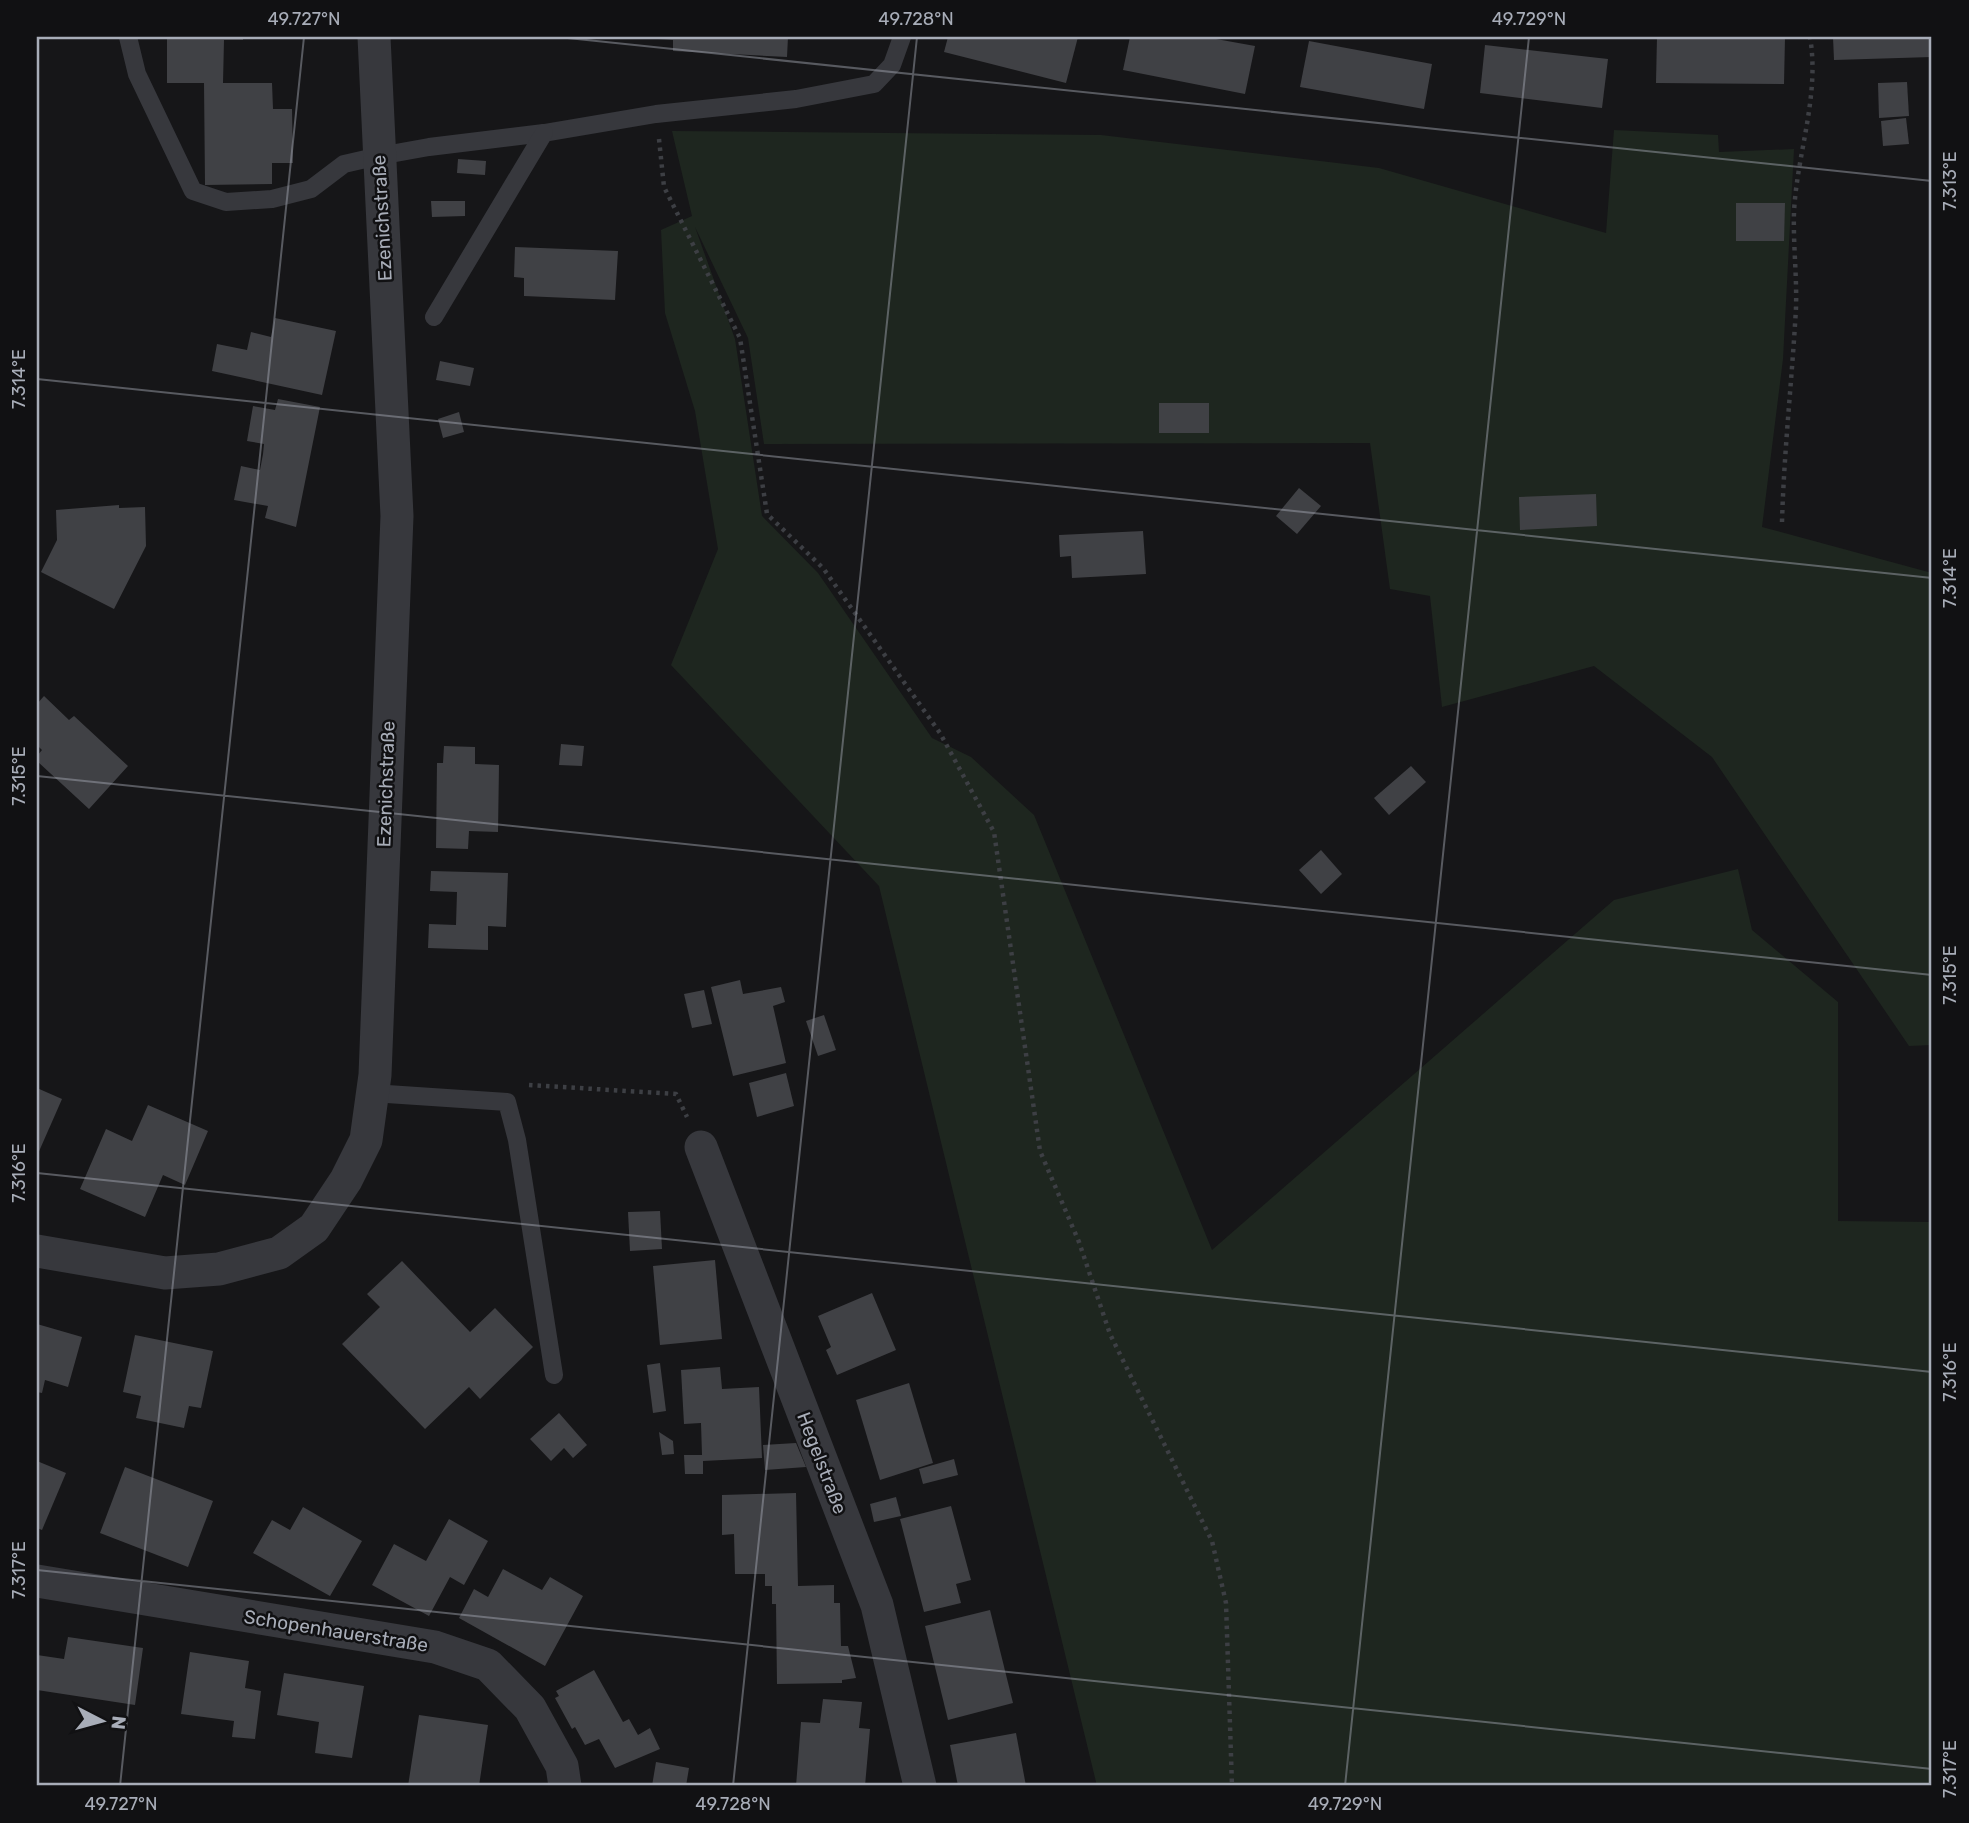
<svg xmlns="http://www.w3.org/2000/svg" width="1969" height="1823" viewBox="0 0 1969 1823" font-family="Rubik,sans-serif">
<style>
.green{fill:#1e261f}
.building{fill:#404145}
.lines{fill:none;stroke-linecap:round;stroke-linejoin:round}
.path{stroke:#3d3f44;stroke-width:4.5;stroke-dasharray:3.5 5;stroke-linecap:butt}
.lane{stroke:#37383d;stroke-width:18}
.street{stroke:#37383d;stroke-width:33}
.ticks{fill:none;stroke:#a8adb8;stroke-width:2;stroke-opacity:0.45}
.labels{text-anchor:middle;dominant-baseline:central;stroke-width:5;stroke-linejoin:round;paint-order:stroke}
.street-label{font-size:19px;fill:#a8adb8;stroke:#111113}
.neatline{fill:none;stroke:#a8adb8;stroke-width:2.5}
.ticks-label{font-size:18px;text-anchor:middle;fill:#a8adb8}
</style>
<rect width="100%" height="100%" fill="#161618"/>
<!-- green -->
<polygon class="green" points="1614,130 1718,135 1719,152 1794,149 1783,359 1762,527 1932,573 1932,1045 1909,1046 1712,757 1594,666 1442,707 1430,596 1390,589 1370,443 764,444 748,338 695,227 735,339 762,516 818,573 932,738 971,757 1034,815 1212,1250 1614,900 1738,869 1752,930 1838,1002 1838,1221 1932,1222 1932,1786 1097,1786 879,886 671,665 718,549 695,411 665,313 661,230 692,216 672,131 1101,135 1379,168 1606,233"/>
<!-- building -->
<g class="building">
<polygon points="167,37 243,37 243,40 224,40 223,83 272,83 273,109 292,109 293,163 272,163 272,184 205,185 204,83 167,83"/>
<polygon points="658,37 788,37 787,57 673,51 673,40 658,39"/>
<polygon points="948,37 1078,37 1066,83 944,52"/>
<polygon points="1130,37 1205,37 1255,46 1245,94 1123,70"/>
<polygon points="1657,37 1785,37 1784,84 1656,83"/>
<polygon points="1833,37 1932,37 1932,57 1834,60"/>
<polygon points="1309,41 1432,64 1424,109 1300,87"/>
<polygon points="1485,45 1608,59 1602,108 1480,93"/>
<polygon points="1907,82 1909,116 1879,118 1878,83"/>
<polygon points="1906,118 1909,144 1883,146 1881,121"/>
<polygon points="458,159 486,161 485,175 457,173"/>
<polygon points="431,201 465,201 465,216 432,217"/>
<polygon points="1736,203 1785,203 1784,241 1736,241"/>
<polygon points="515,247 618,251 615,300 524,296 524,278 514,277"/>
<polygon points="275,318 336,331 322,395 212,371 217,344 247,350 251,332 271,337"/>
<polygon points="440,361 474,368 470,386 436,380"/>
<polygon points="278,399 320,407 296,527 265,518 268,506 234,500 241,466 260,470 263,454 264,444 247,441 253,406 275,410"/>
<rect x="1159" y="403" width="50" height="30"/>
<polygon points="459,412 464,432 443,438 438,419"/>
<polygon points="1299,488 1321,506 1297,534 1276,516"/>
<polygon points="1596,494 1597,526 1520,530 1519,497"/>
<polygon points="119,505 119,508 145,507 146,546 114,609 41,572 57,540 56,510"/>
<polygon points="1143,531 1146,574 1072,578 1071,556 1060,557 1059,535"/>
<polygon points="44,696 69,720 74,716 128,766 89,809 37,761 37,756 42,750 37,745 37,704"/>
<polygon points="561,744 584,746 582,766 559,765"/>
<polygon points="444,746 475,747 475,764 499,765 498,832 469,831 468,849 436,848 437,763 443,763"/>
<polygon points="1411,766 1426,782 1389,815 1374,798"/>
<polygon points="1321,850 1342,874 1321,894 1299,870"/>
<polygon points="431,871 508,873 506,927 488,926 488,950 428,948 429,924 456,925 457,892 430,891"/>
<polygon points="740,980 743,994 781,987 785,1002 773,1006 786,1063 733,1076 711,987"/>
<polygon points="704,990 712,1024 692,1028 684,994"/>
<polygon points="824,1015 836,1050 818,1056 806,1021"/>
<polygon points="786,1073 794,1106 757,1117 749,1083"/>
<polygon points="37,1088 62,1099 37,1156"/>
<polygon points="148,1105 208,1131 185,1185 163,1175 145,1217 80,1189 106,1129 132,1141"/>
<polygon points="660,1211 662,1249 630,1251 628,1212"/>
<polygon points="715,1260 722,1339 660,1345 653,1266"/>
<polygon points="402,1261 470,1332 495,1308 533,1347 480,1399 469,1387 425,1429 342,1344 380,1307 367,1294"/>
<polygon points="872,1293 896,1350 837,1375 826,1350 831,1347 818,1316"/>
<polygon points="37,1324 82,1337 68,1387 45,1380 42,1393 37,1392"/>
<polygon points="135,1335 213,1351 201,1408 189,1406 184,1428 136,1418 141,1396 123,1392"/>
<polygon points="660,1363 666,1411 653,1413 647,1365"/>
<polygon points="720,1367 722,1389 759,1387 762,1458 703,1461 703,1474 685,1474 684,1455 702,1455 701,1423 684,1424 681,1370"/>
<polygon points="909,1383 933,1463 880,1480 856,1400"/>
<polygon points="559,1413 587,1445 573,1458 564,1448 551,1461 530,1439"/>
<polygon points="659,1432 673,1441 674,1454 662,1455"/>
<polygon points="796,1443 806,1467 765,1470 763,1445"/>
<polygon points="954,1459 958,1475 923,1484 919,1469"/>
<polygon points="37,1461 66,1473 42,1530 37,1528"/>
<polygon points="125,1467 213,1501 188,1567 100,1533"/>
<polygon points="796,1493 798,1586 834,1585 834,1603 840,1603 841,1646 848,1646 856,1678 842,1680 842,1683 777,1684 776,1604 772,1604 772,1586 765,1586 765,1574 735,1574 734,1534 722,1535 722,1495"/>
<polygon points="896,1497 901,1516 874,1522 870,1504"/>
<polygon points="951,1506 971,1580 956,1584 961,1603 924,1612 900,1519"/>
<polygon points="303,1507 362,1541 330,1596 253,1553 272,1520 290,1530"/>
<polygon points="449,1519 488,1541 464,1585 450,1577 429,1616 372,1585 394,1544 426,1561"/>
<polygon points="503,1569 542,1590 550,1577 583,1596 545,1666 459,1618 474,1589 488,1597"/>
<polygon points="990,1610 1013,1703 948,1720 925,1626"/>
<polygon points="68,1637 143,1648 135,1705 37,1690 37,1655 64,1659"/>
<polygon points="190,1652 249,1661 245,1688 261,1691 255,1739 232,1737 234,1721 181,1714"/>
<polygon points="594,1670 623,1722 629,1719 638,1735 650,1728 660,1749 615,1768 599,1739 585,1745 575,1727 572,1729 555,1698 559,1696 556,1691"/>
<polygon points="284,1673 364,1686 352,1758 315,1753 319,1722 277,1715"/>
<polygon points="823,1699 862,1702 859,1728 870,1729 865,1786 796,1786 801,1722 820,1723"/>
<polygon points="419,1715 488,1725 479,1786 408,1786"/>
<polygon points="1016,1733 1026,1786 958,1786 950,1745"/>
<polygon points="656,1762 689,1768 686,1786 652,1786"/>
</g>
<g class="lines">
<!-- path -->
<g class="path">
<polyline points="659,139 664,187 740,338 767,514 823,568 940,733 994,832 1040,1151 1079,1242 1110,1334 1212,1541 1226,1603 1232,1786"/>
<path d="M1782,522c2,-71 10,-142 14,-214 1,-32 -3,-64 -2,-96 3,-59 26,-116 16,-175"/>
<polyline points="529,1085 676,1094 687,1117"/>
</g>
<!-- lane -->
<g class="lane">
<polyline points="128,37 137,74 193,191 226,202 272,199 311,189 344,164 379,156 429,147 544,133 656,114 796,99 874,84 892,65 902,37"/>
<polyline points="434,317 544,133"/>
<polyline points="372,1093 507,1102 517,1140 554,1375"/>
</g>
<!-- street -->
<g class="street">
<polyline points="701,1147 877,1605 920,1786"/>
<polyline points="37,1251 165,1273 219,1269 279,1253 314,1228 346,1180 366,1140 375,1075 397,516 374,37"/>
<polyline points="37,1581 435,1647 488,1665 530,1708 562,1766 565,1786"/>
</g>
</g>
<!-- ticks -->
<path class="ticks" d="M558,37l1374,144M37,379l1895,199M37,776l1895,199M37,1173l1895,199M37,1570l1895,199M120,1786l184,-1749M733,1786l184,-1749M1345,1786l184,-1749"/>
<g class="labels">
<!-- street labels -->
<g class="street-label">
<text transform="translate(382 218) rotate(-93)">Ezenichstraße</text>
<text transform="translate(386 784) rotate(-88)">Ezenichstraße</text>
<text transform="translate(822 1463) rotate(69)">Hegelstraße</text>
<text transform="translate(336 1631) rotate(9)">Schopenhauerstraße</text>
</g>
</g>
<!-- border -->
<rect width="1969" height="1823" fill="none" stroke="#111113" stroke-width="77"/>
<!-- north arrow -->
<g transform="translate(102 1721) rotate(96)" stroke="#111113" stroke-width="5" paint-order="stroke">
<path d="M0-5L12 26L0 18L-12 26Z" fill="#a8adb8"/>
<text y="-10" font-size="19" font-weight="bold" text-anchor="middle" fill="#a8adb8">N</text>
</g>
<rect x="38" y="38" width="1892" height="1746" class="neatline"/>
<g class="ticks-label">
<text x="304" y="25">49.727°N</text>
<text x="916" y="25">49.728°N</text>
<text x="1529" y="25">49.729°N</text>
<text transform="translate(1950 181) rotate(-90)" y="6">7.313°E</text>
<text transform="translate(19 379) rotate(-90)" y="6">7.314°E</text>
<text transform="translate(1950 578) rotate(-90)" y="6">7.314°E</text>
<text transform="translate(19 776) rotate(-90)" y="6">7.315°E</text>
<text transform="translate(1950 975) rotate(-90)" y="6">7.315°E</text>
<text transform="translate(19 1173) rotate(-90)" y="6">7.316°E</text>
<text transform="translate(1950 1372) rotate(-90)" y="6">7.316°E</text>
<text transform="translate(19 1570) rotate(-90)" y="6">7.317°E</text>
<text transform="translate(1950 1769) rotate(-90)" y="6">7.317°E</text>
<text x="121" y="1810">49.727°N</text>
<text x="733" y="1810">49.728°N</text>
<text x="1345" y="1810">49.729°N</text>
</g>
</svg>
